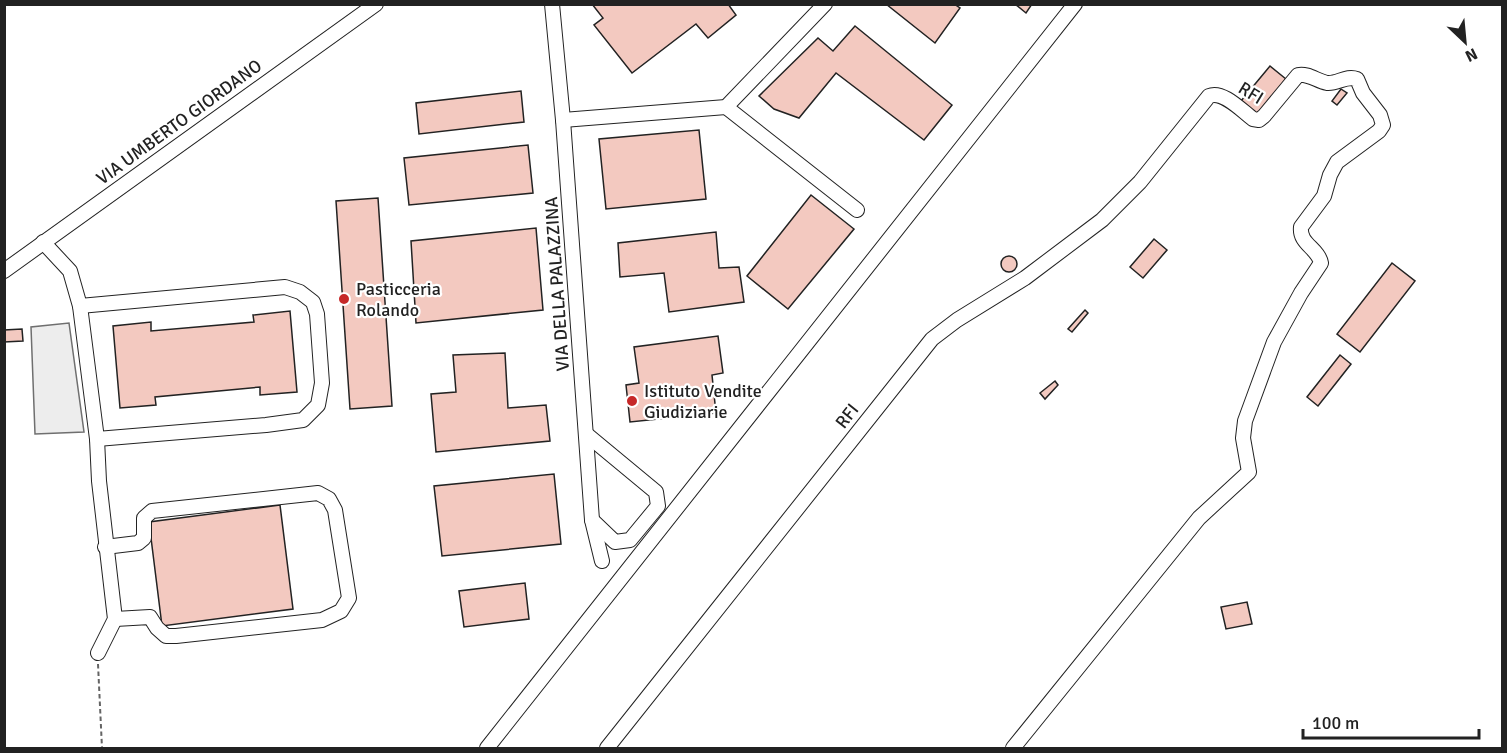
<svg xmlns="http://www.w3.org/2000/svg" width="1507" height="753" viewBox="0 0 1507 753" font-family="Signika,sans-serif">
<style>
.parking{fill:#ededed;stroke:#6f6f6f;stroke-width:1.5}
.building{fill:#f3c9c0;stroke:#222;stroke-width:1.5}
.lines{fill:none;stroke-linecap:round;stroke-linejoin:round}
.minor-casing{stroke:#222;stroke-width:16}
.path{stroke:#646464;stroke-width:2;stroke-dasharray:4.5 3;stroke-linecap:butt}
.minor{stroke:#fff;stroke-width:14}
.poi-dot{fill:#c62828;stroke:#fff;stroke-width:2}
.labels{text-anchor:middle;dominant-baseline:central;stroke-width:4.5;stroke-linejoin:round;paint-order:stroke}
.street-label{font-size:18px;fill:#222;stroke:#fff}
.poi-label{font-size:18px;fill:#222;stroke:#fff;text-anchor:start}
</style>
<rect width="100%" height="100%" fill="#fff"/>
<!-- parking -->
<polygon class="parking" points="69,323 84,432 35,434 31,327"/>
<!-- building -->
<g class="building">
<polygon points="592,4 728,4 736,15 708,38 696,24 632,73 594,25 603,18"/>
<polygon points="886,4 954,4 960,8 935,43"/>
<polygon points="1015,4 1032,4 1026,13"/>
<polygon points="855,26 952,105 924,140 836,73 799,118 774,109 759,96 818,38 833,51"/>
<polygon points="1270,66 1286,79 1258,115 1241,101"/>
<polygon points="1341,89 1347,93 1337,105 1332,101"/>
<polygon points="521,91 524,122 419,134 416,103"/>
<polygon points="699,130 706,199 606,209 599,139"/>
<polygon points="528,145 533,193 409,205 404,158"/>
<polygon points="811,195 854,229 788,309 747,276"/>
<polygon points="378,198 392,406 350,409 336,201"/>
<polygon points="536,228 543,310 416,323 411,241"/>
<polygon points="716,232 719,268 739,267 744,302 669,312 664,273 620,277 618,243"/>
<polygon points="1154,239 1167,250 1143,278 1130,267"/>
<circle cx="1009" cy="264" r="8"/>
<polygon points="1392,263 1415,281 1360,352 1337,334"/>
<polygon points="1085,310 1088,313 1072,332 1068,329"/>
<polygon points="290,311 297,392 260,395 260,387 155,397 156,405 120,408 113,326 151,322 151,331 254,322 253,315"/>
<polygon points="22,329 23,341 4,342 4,330"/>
<polygon points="718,336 723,373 712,375 716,413 630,422 626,385 639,383 634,347"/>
<polygon points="505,353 508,408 546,405 550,441 436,452 431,394 456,392 453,355"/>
<polygon points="1340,355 1351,364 1318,406 1307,397"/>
<polygon points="1055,381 1058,385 1045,399 1040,393"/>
<polygon points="554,474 561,544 442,556 434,486"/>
<polygon points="280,505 293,609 162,626 149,522"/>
<polygon points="525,583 529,619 464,627 459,591"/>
<polygon points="1247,602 1252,624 1226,629 1221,607"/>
</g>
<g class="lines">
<defs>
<g id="minor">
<polyline points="552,4 563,120 592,520 602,561"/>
<polyline points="726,107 857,210"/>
<polyline points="563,120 726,107 825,4"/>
<polyline points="43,242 70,271 80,306 97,439 99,481 115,619 98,653"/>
<polyline points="4,271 376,4"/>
<polyline points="80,306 285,287 300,292 313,302 317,314 322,383 318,405 303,420 266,425 97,439"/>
<polyline points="586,434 656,492 658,506 630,540 615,542 592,520"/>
<polyline points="105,547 138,543 144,538 144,518 152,511 318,493 329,499 335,510 349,598 341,611 322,620 176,636 166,636 157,628 150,617 115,619"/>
<polyline points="487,748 1075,4"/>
<path d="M607,748l325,-409 25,-19 68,-42 77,-58 38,-38 69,-86c14,-6 33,15 44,23l6,1 5,-4 34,-41c10,-2 19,6 29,8 11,1 19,-8 30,-4l6,14 17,22 3,10 -4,6 -42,31 -7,13 -6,21 -23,31c-2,17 17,21 20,36l-20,30 -27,49 -29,79 -2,17 6,34 -50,46 -186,230"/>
</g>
</defs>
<!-- minor casing -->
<use href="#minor" class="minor-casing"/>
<!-- path -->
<polyline class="path" points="98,664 102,748"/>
<!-- minor -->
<use href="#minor" class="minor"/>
</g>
<!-- markers -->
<g class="poi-dot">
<circle cx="344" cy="299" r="6"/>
<circle cx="632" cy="401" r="6"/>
</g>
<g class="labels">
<!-- street labels -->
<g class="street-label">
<text transform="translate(1251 93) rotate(31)">RFI</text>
<text transform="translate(179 122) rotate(-36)">VIA UMBERTO GIORDANO</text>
<text transform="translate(557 284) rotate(-94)">VIA DELLA PALAZZINA</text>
<text transform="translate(847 416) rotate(-52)">RFI</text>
</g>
<!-- poi labels -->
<g class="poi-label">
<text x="356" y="289">Pasticceria<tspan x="356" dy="21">Rolando</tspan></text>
<text x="644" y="391">Istituto Vendite<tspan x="644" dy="21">Giudiziarie</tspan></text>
</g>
</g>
<!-- border -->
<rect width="1507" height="753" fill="none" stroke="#222222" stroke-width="12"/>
<!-- north arrow -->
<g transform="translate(1465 42) rotate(154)" stroke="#ffffff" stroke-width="4.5" paint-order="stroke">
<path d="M0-4.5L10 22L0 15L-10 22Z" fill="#222222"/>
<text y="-9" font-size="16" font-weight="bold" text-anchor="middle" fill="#222222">N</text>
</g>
<!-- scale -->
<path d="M1303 729v9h176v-9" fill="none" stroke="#222222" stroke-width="3"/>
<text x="1312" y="729" font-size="18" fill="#222222" stroke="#ffffff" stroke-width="4.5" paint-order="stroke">100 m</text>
</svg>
